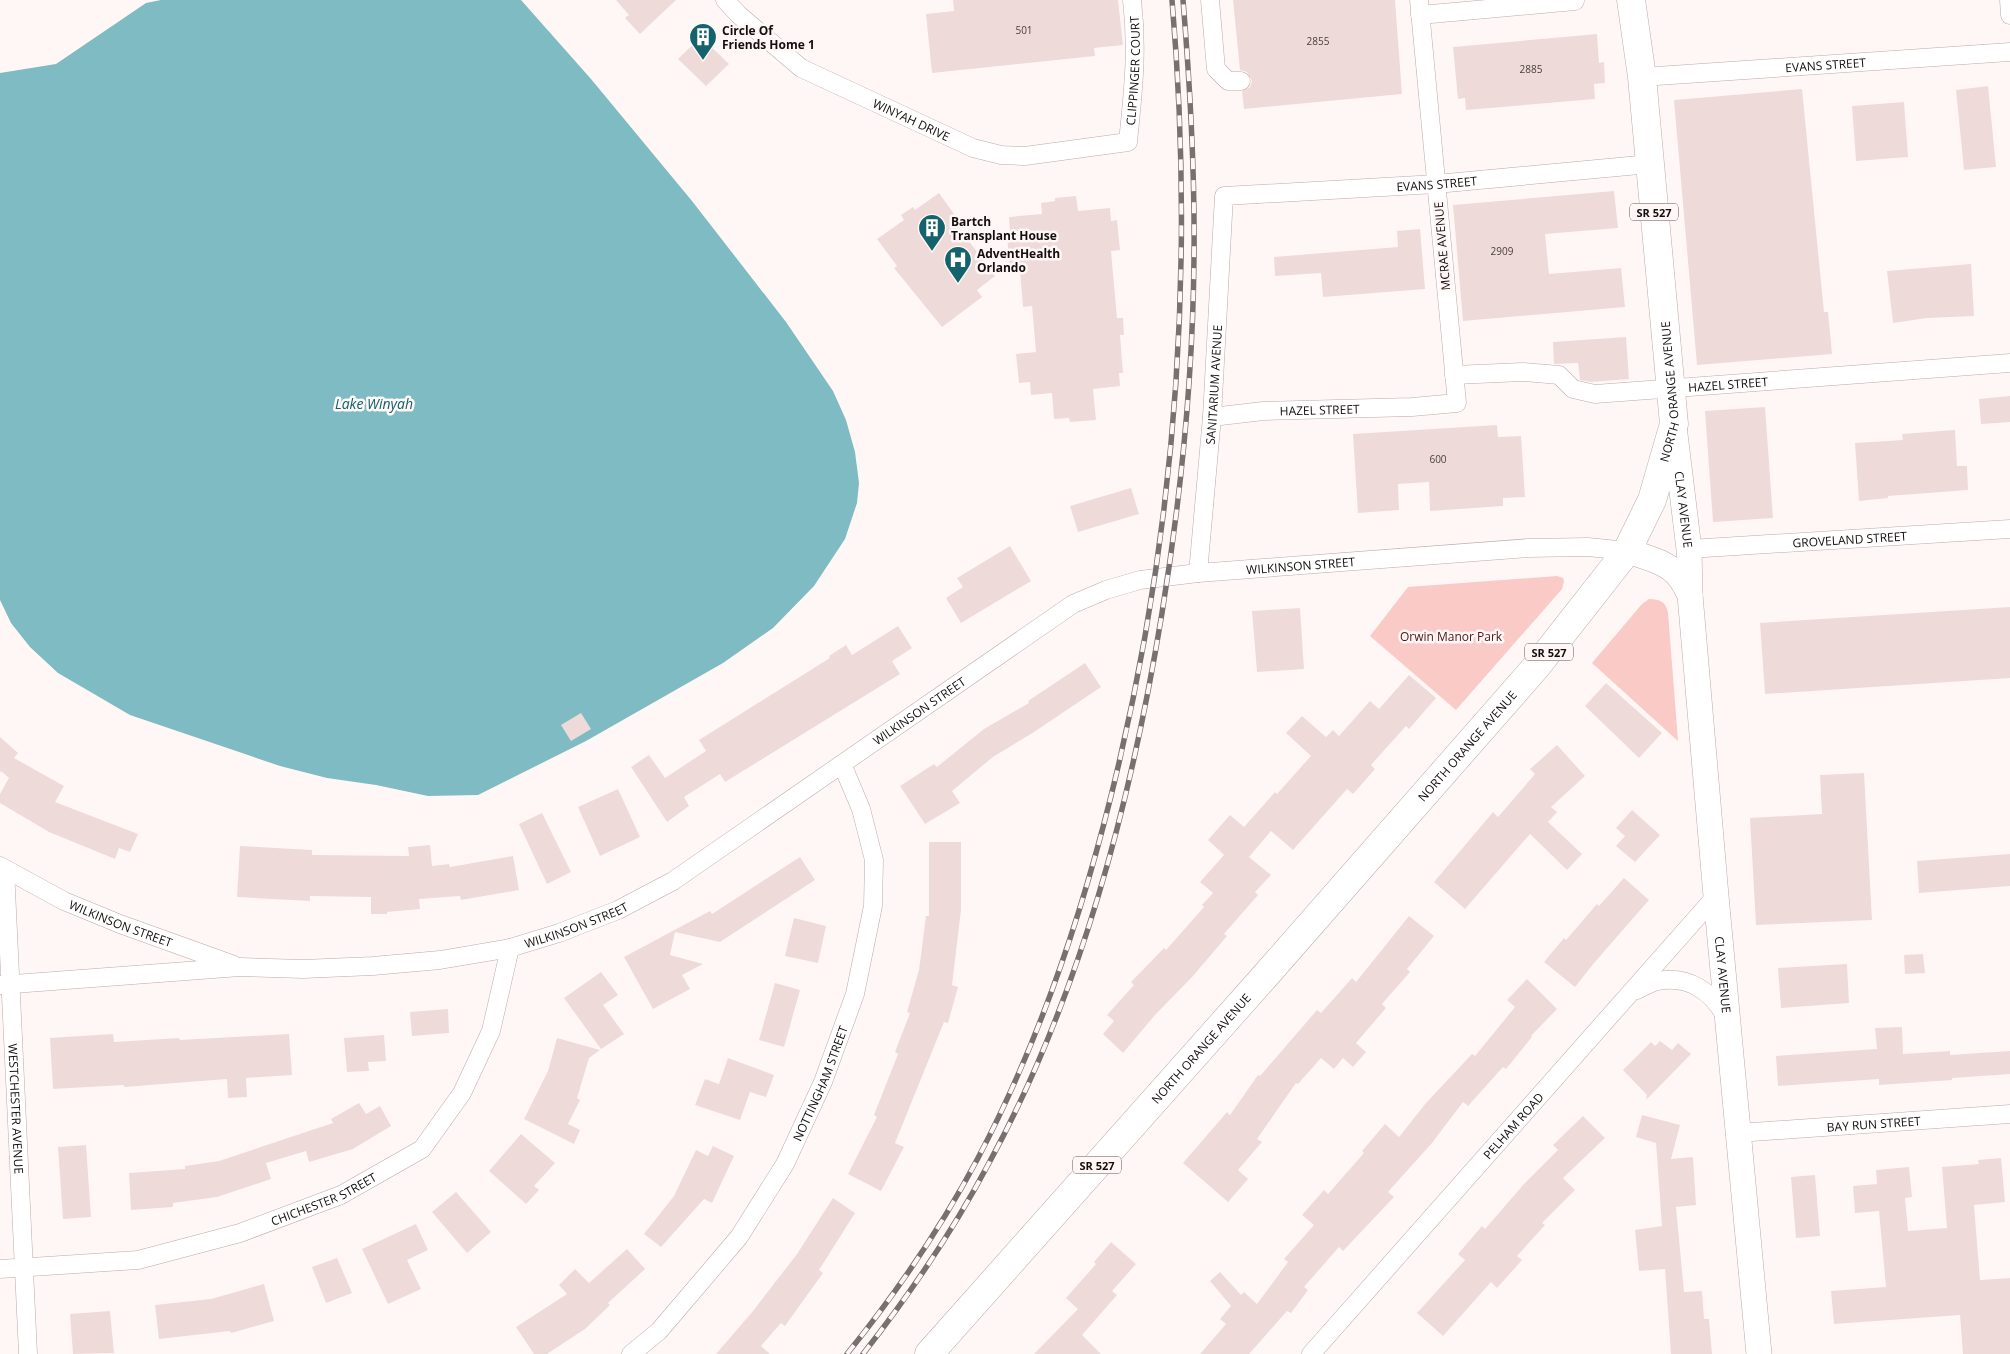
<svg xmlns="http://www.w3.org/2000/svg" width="2010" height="1354" viewBox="0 0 2010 1354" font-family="'Open Sans',sans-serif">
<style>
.green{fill:#facac6}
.water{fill:#7fbbc2}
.building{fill:#eedbd9}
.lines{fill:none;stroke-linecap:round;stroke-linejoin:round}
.street-casing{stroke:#bcaaa8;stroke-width:19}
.secondary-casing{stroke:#bcaaa8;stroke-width:26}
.primary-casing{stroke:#bcaaa8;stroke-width:29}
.street{stroke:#fff;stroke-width:18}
.secondary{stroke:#fff;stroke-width:25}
.primary{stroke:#fff;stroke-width:28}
.rail-casing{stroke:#76706f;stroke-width:5.5}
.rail{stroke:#fff7f6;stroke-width:4;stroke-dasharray:11;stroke-linecap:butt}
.labels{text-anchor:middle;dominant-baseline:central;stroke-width:5;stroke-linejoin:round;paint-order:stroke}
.number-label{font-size:10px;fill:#4a4141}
.shield{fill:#fff7f6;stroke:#5a5454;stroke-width:1}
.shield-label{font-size:11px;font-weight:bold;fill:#140e0e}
.poi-label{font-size:12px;font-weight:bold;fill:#140e0e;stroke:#fff7f6;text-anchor:start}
.street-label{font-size:12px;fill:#140e0e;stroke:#fff7f6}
.park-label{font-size:12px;fill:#501113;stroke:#fff7f6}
.water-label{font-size:14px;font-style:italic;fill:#0d626b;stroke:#fff7f6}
</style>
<rect width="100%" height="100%" fill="#fff7f6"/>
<!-- green -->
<g class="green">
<polygon points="1557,576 1563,578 1564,581 1562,589 1456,710 1370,636 1408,587"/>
<path d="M1649,599c11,0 17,3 19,14l10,128 -86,-78 50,-59z"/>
</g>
<!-- water -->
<polygon class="water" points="161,0 521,0 591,79 692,201 786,322 833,391 846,420 855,452 859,483 857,503 845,539 814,586 773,628 723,663 586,741 478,795 428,796 376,785 327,778 280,766 130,715 58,673 30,647 11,623 0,600 0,73 56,64 146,3"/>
<!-- building -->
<g class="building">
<polygon points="616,0 676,0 640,34 625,18 629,15"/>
<polygon points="953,0 1118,0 1123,45 1094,48 1095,56 932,73 926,14 954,11"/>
<polygon points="1233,0 1395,0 1402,94 1244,109 1242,91 1250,87 1252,81 1247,72 1240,70"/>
<polygon points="1597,34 1599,63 1604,62 1605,83 1594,84 1595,99 1466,110 1465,98 1458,99 1453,47"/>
<polygon points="701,37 729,64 706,86 678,59"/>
<polygon points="1988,86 1996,167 1964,170 1956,90"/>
<polygon points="1802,89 1824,312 1828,312 1832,354 1697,365 1674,100"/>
<polygon points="1904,102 1908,157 1856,161 1852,106"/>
<polygon points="1614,191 1618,228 1545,234 1549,274 1621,268 1625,307 1463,321 1453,205"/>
<polygon points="939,193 954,214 951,217 995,276 977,290 982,297 942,327 894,268 897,266 877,239 904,220 901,215 913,207 915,210"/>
<polygon points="1076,196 1078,211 1110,208 1111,221 1117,220 1120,250 1111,251 1117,318 1123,318 1124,335 1120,335 1123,373 1119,373 1120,386 1093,389 1096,420 1070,422 1069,418 1054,419 1052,393 1031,395 1030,382 1019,383 1016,354 1036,352 1032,306 1023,307 1019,258 1009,265 1007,232 1010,231 1009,217 1042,214 1041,203 1055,201 1055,198"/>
<polygon points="1420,229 1425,289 1323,297 1321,273 1275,276 1274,257 1398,247 1397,231"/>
<polygon points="1971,264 1974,316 1927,318 1893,323 1887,271"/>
<polygon points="1626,337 1629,379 1591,382 1580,380 1578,363 1554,364 1553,342"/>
<polygon points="2010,396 2010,422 1981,424 1979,399"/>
<polygon points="1765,407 1773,518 1713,522 1705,411"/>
<polygon points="1497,425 1498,437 1521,436 1525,497 1503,498 1503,506 1430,511 1429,482 1398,484 1399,510 1358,513 1353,434"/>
<polygon points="1955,430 1957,466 1967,466 1968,490 1888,496 1888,498 1859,501 1855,443 1903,440 1902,434"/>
<polygon points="1131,488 1139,514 1078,532 1070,506"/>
<polygon points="1010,546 1031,581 961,623 946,598 963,587 957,578"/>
<polygon points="2010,607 2010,678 1765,694 1760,623"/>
<polygon points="1300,608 1304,669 1257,672 1252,611"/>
<polygon points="898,626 912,648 892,661 900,674 725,782 720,774 684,797 689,806 667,822 631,767 649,755 665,778 706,751 699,740 830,658 829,656 846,645 852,655"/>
<polygon points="1085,663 1101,687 1034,732 993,757 952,791 960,803 925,824 900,786 934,764 937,767 984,729 1029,703 1028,701"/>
<polygon points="1409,675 1436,698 1409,729 1406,726 1371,765 1375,769 1353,794 1347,789 1293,850 1271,831 1249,857 1271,875 1255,892 1258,895 1224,934 1227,936 1193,976 1155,1015 1123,1053 1103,1034 1114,1021 1107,1015 1134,985 1131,982 1164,948 1166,950 1204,907 1202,905 1213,893 1200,882 1224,855 1208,840 1230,815 1244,827 1275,792 1277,794 1311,756 1286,733 1302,716 1326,737 1333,730 1339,736 1370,701 1379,709"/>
<polygon points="1606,683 1662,733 1639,758 1585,706"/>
<polygon points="581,713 591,729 571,741 561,725"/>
<polygon points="0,737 18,753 14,758 64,786 55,802 138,834 130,852 119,848 115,859 49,832 0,803 0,794 9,778 1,771 0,773"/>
<polygon points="1557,745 1585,776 1551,807 1557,812 1548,822 1582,854 1567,870 1530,834 1465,909 1434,882 1493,812 1498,817 1535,774 1530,769"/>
<polygon points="1864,773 1872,920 1756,925 1750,818 1822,814 1820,775"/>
<polygon points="618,789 640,837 600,856 578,807"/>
<polygon points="1632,810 1660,835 1635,862 1616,846 1625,836 1616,828"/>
<polygon points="542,813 571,872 547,884 519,824"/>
<polygon points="929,842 961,842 961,910 952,985 958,987 948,1023 944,1022 895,1143 904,1147 881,1191 848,1174 877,1117 874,1115 898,1054 895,1052 910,1013 907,1012 919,970 926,916 929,916"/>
<polygon points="430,845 432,866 449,864 450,867 513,856 519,890 461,900 460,896 419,899 420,909 387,912 387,914 371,914 371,897 310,896 310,901 237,897 240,846 312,850 312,855 409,856 408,847"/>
<polygon points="2010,854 2010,886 1919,893 1917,861"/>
<polygon points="800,857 815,880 720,942 675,932 670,955 703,964 682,975 690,989 653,1009 624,957 710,911 712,914"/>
<polygon points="1624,878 1649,900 1594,963 1575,987 1544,962 1564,938 1566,940 1597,904 1599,906"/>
<polygon points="1409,916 1434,936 1407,969 1410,972 1382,1004 1386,1008 1356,1043 1366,1052 1353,1067 1343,1058 1334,1069 1321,1058 1298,1084 1296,1083 1257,1139 1262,1142 1238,1170 1248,1179 1228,1202 1183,1163 1227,1112 1230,1115 1258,1075 1260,1076 1317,1010 1321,1013 1352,978 1356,982"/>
<polygon points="794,918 826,926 818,963 785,956"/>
<polygon points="1923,954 1925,973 1905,974 1904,955"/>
<polygon points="1847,964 1849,1003 1781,1008 1778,968"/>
<polygon points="601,972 618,995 603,1005 624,1034 601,1049 564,998"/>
<polygon points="1527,979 1557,1009 1531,1036 1532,1037 1506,1069 1503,1067 1468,1106 1463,1102 1432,1143 1388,1192 1394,1197 1343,1251 1339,1247 1304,1287 1308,1290 1291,1313 1287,1311 1249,1354 1200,1354 1226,1324 1220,1319 1231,1306 1210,1281 1220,1272 1241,1295 1244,1292 1257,1304 1288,1262 1284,1259 1314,1225 1302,1215 1324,1190 1328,1194 1364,1153 1362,1151 1385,1124 1399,1137 1426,1103 1472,1054 1475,1056 1515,1007 1507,1000"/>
<polygon points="775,983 800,990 784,1047 759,1040"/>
<polygon points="448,1009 449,1033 412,1036 410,1012"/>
<polygon points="1902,1027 1903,1054 1950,1051 1950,1055 2010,1051 2010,1074 1952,1078 1952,1080 1879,1085 1879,1079 1778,1086 1776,1056 1877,1049 1875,1028"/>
<polygon points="113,1034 114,1042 179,1038 180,1040 289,1034 292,1075 246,1078 247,1097 228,1098 227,1079 124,1087 124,1085 53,1089 50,1038"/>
<polygon points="384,1035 386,1061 368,1062 369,1071 347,1072 344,1038"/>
<polygon points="557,1038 600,1050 589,1058 577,1098 580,1100 568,1124 580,1130 574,1144 524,1119 548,1071"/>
<polygon points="1660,1041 1672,1050 1678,1043 1691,1054 1646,1100 1647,1095 1623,1070 1651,1042 1655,1046"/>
<polygon points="728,1058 774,1075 766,1097 750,1092 740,1120 695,1105 705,1079 719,1084"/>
<polygon points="359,1103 366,1114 380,1106 391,1126 353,1149 309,1162 306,1151 266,1163 271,1179 217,1197 173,1203 173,1207 131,1210 129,1173 185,1169 185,1166 219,1161 333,1123 331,1119"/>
<polygon points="1642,1115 1680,1125 1671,1159 1693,1157 1696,1205 1676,1207 1684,1292 1702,1291 1704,1319 1709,1319 1712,1354 1671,1354 1665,1269 1639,1271 1635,1230 1662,1226 1656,1143 1636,1137"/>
<polygon points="1583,1116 1605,1138 1563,1178 1575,1190 1542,1223 1545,1225 1517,1256 1522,1260 1497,1288 1491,1282 1443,1336 1417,1313 1465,1260 1458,1254 1482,1226 1485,1229 1524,1184 1558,1150 1553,1145"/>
<polygon points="521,1134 555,1163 534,1186 539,1190 526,1204 489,1171"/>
<polygon points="86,1145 91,1217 63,1219 58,1147"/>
<polygon points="713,1146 734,1156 712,1203 704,1199 661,1247 644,1234 674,1196 696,1150 708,1156"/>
<polygon points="2001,1158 2005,1202 1974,1205 1980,1280 2010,1278 2010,1354 1963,1354 1960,1315 1834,1324 1831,1291 1886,1287 1879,1211 1855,1213 1853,1186 1877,1184 1876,1170 1909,1167 1912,1197 1905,1198 1908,1231 1947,1228 1942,1167 1979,1164 1978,1160"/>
<polygon points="1815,1175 1820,1236 1796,1238 1791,1177"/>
<polygon points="456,1192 491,1232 467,1253 432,1212"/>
<polygon points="833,1198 855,1213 819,1270 823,1273 785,1326 781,1323 761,1346 770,1354 716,1354 753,1311 797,1254"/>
<polygon points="416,1224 428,1250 407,1260 421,1289 388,1304 362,1249"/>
<polygon points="1111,1242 1136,1264 1112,1291 1117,1295 1082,1335 1101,1354 1034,1354 1078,1309 1066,1298 1096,1264 1094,1262"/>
<polygon points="627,1249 645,1269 608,1303 610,1305 585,1329 547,1354 534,1354 516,1327 567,1294 559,1285 575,1269 589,1283"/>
<polygon points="337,1258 352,1293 326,1303 312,1267"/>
<polygon points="264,1284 274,1321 231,1333 230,1331 159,1339 155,1305 211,1299"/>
<polygon points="110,1311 114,1353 73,1354 70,1314"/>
</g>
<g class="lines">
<defs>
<g id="street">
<path id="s1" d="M725,0l14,15 62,53 172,80 28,7 24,1 103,-14c5,-50 10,-91 4,-142"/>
<polyline points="1210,0 1216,69 1228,81 1241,81"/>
<polyline points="2009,0 2010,15"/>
<polyline points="1420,15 1575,1"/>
<path id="s2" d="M1642,77l368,-25"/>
<path id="s3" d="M1454,375l69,-3 36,3 14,14 22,5 415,-31"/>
<path id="s4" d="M1212,417l51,-6 149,-4 45,-4 -38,-403"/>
<path id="s5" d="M1689,549l321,-20"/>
<path id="s6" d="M1198,573l14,-156 12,-221 212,-12 214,-20"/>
<path id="s7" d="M0,866l64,35 56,23 114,41"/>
<path id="s8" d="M5,869l23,485"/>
<path id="s9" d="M0,985l240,-18 63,2 70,-3 67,-6 70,-12 49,-15 59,-23 55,-29 400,-277 33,-14 34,-10 58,-7 330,-25 60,-1 39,4"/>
<path d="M1637,990c6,-3 14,-8 21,-9 31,-6 54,11 68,36"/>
<path id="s10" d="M1738,1133l272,-19"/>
<path id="s11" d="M0,1269l138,-9 102,-27 101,-38 81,-46 40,-56 29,-62 19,-83"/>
<path id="s12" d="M631,1354l28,-23 80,-94 46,-73 38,-82 32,-88 18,-88 1,-46 -13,-51 -19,-45"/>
<path id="s13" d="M1311,1354l405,-458"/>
</g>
<g id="secondary">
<path id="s14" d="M1674,426l15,123 1,46 26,301 43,458"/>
<path d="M1627,551c18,6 42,11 53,27 4,5 7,12 10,17"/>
</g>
<g id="primary">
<path id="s15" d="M929,1354l337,-379 270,-308 91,-116 25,-51 22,-76 -32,-347 -11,-77"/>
</g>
</defs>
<!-- street casing -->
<use href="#street" class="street-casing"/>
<!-- secondary casing -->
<use href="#secondary" class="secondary-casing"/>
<!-- primary casing -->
<use href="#primary" class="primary-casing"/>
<!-- street -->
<use href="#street" class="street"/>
<!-- secondary -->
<use href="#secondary" class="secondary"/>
<!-- primary -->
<use href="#primary" class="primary"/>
<defs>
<g id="rail">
<path d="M847,1354c50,-62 94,-126 131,-196 60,-114 102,-237 133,-362 65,-261 84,-529 61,-796"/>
<path d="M863,1354c47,-60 90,-123 126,-191 92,-169 142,-361 173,-550 19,-117 31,-237 32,-356 1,-85 -4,-172 -11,-257"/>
</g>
</defs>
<!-- rail casing -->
<use href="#rail" class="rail-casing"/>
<!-- rail -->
<use href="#rail" class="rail"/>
</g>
<!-- icons -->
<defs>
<symbol id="building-pin" viewBox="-11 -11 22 30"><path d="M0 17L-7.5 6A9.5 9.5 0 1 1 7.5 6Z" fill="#14626b" stroke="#fff7f6"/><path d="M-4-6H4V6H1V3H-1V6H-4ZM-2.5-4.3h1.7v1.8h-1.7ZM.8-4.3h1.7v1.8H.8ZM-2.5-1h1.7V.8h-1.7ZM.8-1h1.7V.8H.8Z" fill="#fff"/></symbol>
<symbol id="hospital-pin" viewBox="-11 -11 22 30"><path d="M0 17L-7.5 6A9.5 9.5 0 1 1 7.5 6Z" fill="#14626b" stroke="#fff7f6"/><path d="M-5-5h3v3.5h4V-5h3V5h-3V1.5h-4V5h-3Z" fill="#fff"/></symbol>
</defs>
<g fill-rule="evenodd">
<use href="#building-pin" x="687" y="21" width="32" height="43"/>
<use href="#building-pin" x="916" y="212" width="32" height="43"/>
<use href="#hospital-pin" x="942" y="244" width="32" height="43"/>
</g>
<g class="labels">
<!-- number labels -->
<g class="number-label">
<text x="1024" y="30">501</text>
<text x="1318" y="41">2855</text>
<text x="1531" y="69">2885</text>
<text x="1502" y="251">2909</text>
<text x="1438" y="459">600</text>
</g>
<!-- shield labels -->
<g class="shield">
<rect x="1630" y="203.5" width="48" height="17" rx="4"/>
<rect x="1525" y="643.5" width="48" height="17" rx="4"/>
<rect x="1073" y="1156.5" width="48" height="17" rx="4"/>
</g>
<g class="shield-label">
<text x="1654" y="212">SR 527</text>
<text x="1549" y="652">SR 527</text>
<text x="1097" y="1165">SR 527</text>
</g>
<!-- poi labels -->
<g class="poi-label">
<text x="722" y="30">Circle Of<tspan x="722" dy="14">Friends Home 1</tspan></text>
<text x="951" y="221">Bartch<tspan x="951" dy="14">Transplant House</tspan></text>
<text x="977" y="253">AdventHealth<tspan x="977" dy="14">Orlando</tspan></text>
</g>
<!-- street labels -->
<g class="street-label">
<text stroke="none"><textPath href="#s2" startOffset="184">EVANS STREET</textPath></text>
<text stroke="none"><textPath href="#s1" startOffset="520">CLIPPINGER COURT</textPath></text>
<text stroke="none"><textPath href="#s1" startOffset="224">WINYAH DRIVE</textPath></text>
<text stroke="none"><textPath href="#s6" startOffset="591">EVANS STREET</textPath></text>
<text transform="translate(1442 246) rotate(-95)">MCRAE AVENUE</text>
<text stroke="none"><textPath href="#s6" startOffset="189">SANITARIUM AVENUE</textPath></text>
<text stroke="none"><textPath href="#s3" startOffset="281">HAZEL STREET</textPath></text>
<text stroke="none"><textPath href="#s15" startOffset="1232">NORTH ORANGE AVENUE</textPath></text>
<text stroke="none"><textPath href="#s4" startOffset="108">HAZEL STREET</textPath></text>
<text stroke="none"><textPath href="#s14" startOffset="84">CLAY AVENUE</textPath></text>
<text stroke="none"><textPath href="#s5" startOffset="161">GROVELAND STREET</textPath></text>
<text stroke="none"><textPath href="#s9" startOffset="1408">WILKINSON STREET</textPath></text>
<text stroke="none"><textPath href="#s9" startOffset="988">WILKINSON STREET</textPath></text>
<text stroke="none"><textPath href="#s15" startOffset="812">NORTH ORANGE AVENUE</textPath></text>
<text stroke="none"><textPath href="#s7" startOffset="134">WILKINSON STREET</textPath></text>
<text stroke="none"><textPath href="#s9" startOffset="582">WILKINSON STREET</textPath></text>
<text stroke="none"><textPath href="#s14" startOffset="551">CLAY AVENUE</textPath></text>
<text stroke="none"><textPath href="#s15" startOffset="409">NORTH ORANGE AVENUE</textPath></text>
<text stroke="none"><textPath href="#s12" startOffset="334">NOTTINGHAM STREET</textPath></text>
<text stroke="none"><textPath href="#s8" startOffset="240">WESTCHESTER AVENUE</textPath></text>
<text stroke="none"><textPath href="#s10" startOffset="136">BAY RUN STREET</textPath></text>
<text stroke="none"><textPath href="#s13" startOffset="305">PELHAM ROAD</textPath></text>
<text stroke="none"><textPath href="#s11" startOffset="334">CHICHESTER STREET</textPath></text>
</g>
<!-- park labels -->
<g class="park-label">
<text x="1451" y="636">Orwin Manor Park</text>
</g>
<!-- water labels -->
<g class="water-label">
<text x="374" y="403">Lake Winyah</text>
</g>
</g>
</svg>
